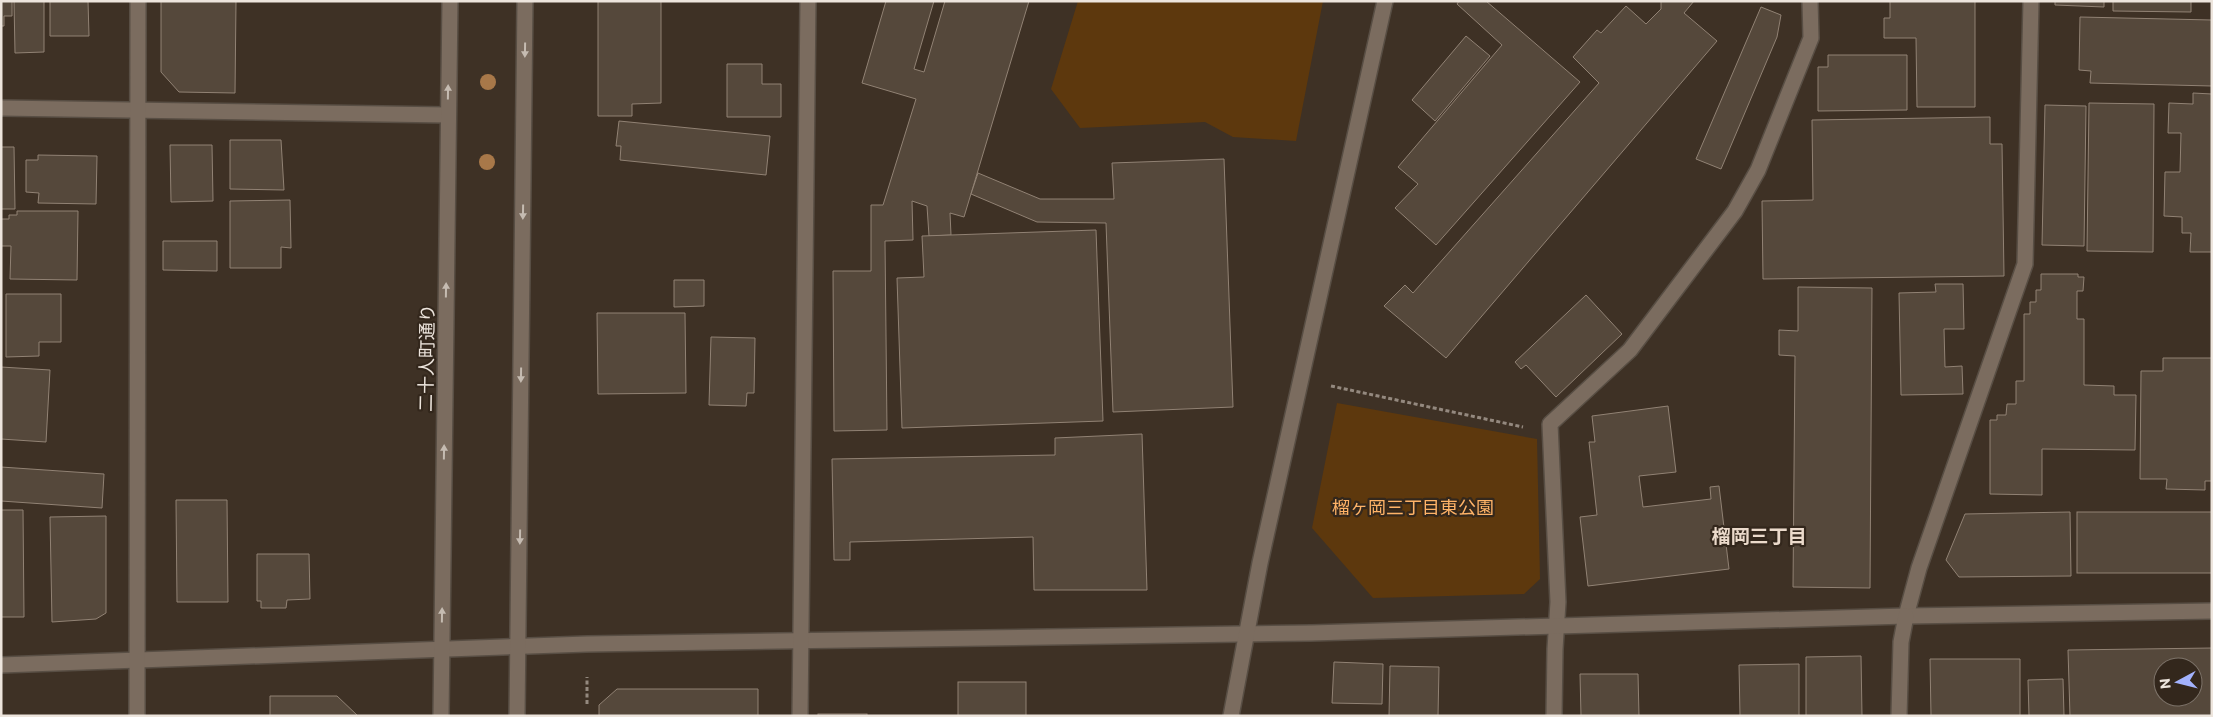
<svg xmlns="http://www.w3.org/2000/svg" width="2213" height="717" viewBox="0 0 2213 717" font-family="Commissioner,'Noto Sans JP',sans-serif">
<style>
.green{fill:#5d380d}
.building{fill:#55483b;stroke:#918274;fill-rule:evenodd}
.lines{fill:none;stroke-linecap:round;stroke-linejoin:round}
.street-casing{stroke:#584e44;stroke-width:18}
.secondary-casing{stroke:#584e44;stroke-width:18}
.path{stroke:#94897f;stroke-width:3;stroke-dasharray:4 2.5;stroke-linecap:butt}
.street{stroke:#7b6c5f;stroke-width:15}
.secondary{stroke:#7b6c5f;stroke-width:15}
.tree{fill:#a87849}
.oneway{fill:#c5bbb1}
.labels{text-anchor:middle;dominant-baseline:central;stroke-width:4.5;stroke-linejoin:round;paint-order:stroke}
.street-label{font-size:18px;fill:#ede5dd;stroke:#33271c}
.park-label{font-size:18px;fill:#ffb367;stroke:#33271c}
.neighbourhood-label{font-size:19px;font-weight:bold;fill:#ebdacb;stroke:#33271c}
</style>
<rect width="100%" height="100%" fill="#3e3125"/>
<!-- green -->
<g class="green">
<polygon points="1078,1 1323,1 1296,141 1233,137 1205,122 1080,128 1051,89"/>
<polygon points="1337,403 1537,439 1540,579 1524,594 1373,598 1312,528"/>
</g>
<!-- building -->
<g class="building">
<polygon points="1,1 12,1 12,16 4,16 4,26 1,26"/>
<polygon points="14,1 44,1 44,52 15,53"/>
<polygon points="50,1 88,1 89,36 50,36"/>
<polygon points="161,1 236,1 235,93 179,92 161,72"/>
<polygon points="598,1 661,1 661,103 632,104 632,116 598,116"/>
<polygon points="886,1 934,1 914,69 924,72 945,1 1029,1 964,217 950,213 951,235 929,236 927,206 912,201 913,240 885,241 887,430 834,431 833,271 871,271 871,205 883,205 916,99 862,83"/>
<polygon points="1459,1 1486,1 1580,82 1436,245 1395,208 1418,184 1398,167 1502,45 1457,4"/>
<polygon points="1661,1 1694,1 1684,13 1717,41 1446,358 1384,306 1405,285 1413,293 1599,83 1573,57 1597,30 1601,33 1626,6 1646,24 1661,9"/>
<polygon points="1890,1 1975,1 1975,107 1917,107 1916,38 1884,38 1884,18 1890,18"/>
<polygon points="2055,1 2104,1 2104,7 2055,5"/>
<polygon points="2113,1 2191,1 2191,12 2113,11"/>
<polygon points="1761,7 1781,15 1777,37 1721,169 1696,159"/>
<polygon points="2080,17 2212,20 2212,86 2090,83 2091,71 2079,70"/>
<polygon points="1466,36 1490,56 1435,121 1412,100"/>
<polygon points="1828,55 1907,55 1907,110 1818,111 1818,67 1828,67"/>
<polygon points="727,64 762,64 762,84 781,84 781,117 727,117"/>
<polygon points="2193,93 2212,94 2212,252 2190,252 2191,233 2182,233 2182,217 2164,216 2165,172 2180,172 2181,133 2168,133 2169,103 2193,104"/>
<polygon points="2089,103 2154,104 2153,252 2087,251"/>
<polygon points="2045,105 2086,106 2084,246 2042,245"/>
<polygon points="1990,117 1990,144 2002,144 2004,276 1763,279 1762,201 1813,200 1812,120"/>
<polygon points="619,121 770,136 766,175 620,160 621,146 616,146"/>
<polygon points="230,140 281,140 284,190 230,189"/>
<polygon points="170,145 212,145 213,201 171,202"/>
<polygon points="1,147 14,147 15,209 1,209"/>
<polygon points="38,155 97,156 96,204 38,203 39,193 26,192 26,160 38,160"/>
<polygon points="1224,159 1233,407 1113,412 1106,223 1037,222 971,194 978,173 1040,199 1114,199 1112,163"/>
<polygon points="290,200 291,248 281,247 281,268 230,268 230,201"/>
<polygon points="17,211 78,211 77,280 10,279 11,246 1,246 1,219 9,219 9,215 17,215"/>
<polygon points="1096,230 1103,421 902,428 897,278 924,277 922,236"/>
<polygon points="163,241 217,241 217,271 163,270"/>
<polygon points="2041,274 2078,274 2078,277 2084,277 2083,291 2077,291 2077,319 2084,319 2084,385 2114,386 2114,395 2136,395 2135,450 2042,449 2042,495 1990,494 1990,420 1997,420 1997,415 2006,415 2007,404 2016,404 2016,381 2024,381 2024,314 2030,314 2030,302 2036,302 2036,290 2041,290"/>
<polygon points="674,280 704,280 704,306 674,307"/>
<polygon points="1935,284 1963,284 1964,329 1944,329 1945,367 1962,366 1963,394 1901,395 1899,293 1936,292"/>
<polygon points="1798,287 1872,288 1870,588 1793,587 1795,356 1779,355 1779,330 1798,331"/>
<polygon points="6,294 61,294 61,342 39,342 39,356 6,357"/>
<polygon points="1586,295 1622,334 1556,397 1526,365 1521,369 1515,362"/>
<polygon points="597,313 685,313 686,393 598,394"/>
<polygon points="711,337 755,338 754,393 747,393 746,406 709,405"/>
<polygon points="2163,358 2212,358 2212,481 2205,481 2205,490 2166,489 2167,479 2140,479 2141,371 2163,371"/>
<polygon points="1,367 50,370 46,442 1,439"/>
<polygon points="1668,406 1676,472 1639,476 1643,507 1711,499 1710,487 1719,486 1729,569 1588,586 1580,517 1597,515 1589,442 1595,442 1592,416"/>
<polygon points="1142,434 1147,590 1034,590 1033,537 850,542 850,560 834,560 832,459 1055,455 1055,438"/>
<polygon points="1,467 104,474 102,508 1,501"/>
<polygon points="176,500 227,500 228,602 177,602"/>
<polygon points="1,510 23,510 24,617 1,617"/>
<polygon points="2070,512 2071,576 1959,577 1946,560 1965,514"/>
<rect x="2077" y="512" width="135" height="61"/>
<polygon points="106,516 106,613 96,619 52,622 50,517"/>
<polygon points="257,554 309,554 310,599 287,600 286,608 261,608 261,601 257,601"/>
<path d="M2212,648v68h-142l-2,-66zM2163,667h30v30h-30z"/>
<polygon points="1861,656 1862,716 1806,716 1806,657"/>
<polygon points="1930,659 2020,659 2020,716 1931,716"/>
<polygon points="1334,662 1383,664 1382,704 1332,703"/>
<polygon points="1799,664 1799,716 1740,716 1739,665"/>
<polygon points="1390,666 1439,667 1438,716 1389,716"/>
<polygon points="1580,674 1638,674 1639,716 1581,716"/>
<polygon points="2063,679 2064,716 2029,716 2028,680"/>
<rect x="958" y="682" width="68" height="34"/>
<polygon points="617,689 758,689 758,716 599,716 599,705"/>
<polygon points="270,696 337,696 358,716 270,716"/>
<rect x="818" y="714" width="49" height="2"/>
</g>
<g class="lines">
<defs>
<g id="street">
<polyline points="1906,616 1919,568 2025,264 2031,1"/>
<polyline points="1554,716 1555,649 1558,602 1550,424 1630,350 1735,211 1758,170 1811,38 1810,1"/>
</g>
<g id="secondary">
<polyline points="1,108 448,115"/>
<polyline points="1,665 587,644 1311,633 1906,616 2212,611"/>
<polyline points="137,716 138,1"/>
<polyline points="441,716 450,1"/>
<polyline points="517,716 525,1"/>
<polyline points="800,716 808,1"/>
<polyline points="1231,716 1260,563 1385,1"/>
<polyline points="1899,716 1901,642 1906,616"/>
</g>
</defs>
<!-- street casing -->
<use href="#street" class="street-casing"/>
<!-- secondary casing -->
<use href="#secondary" class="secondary-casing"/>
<!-- path -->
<g class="path">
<polyline points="1331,386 1523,427"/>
<polyline points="587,704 587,677"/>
</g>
<!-- street -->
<use href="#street" class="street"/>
<!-- secondary -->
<use href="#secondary" class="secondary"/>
</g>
<!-- trees -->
<g class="tree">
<circle cx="488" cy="82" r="8"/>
<circle cx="487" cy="162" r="8"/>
</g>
<!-- one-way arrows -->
<defs><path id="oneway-solid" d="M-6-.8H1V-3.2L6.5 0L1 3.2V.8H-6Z" transform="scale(1.25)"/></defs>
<g class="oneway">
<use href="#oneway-solid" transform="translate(525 50) rotate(91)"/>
<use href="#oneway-solid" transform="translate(448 92) rotate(-89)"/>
<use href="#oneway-solid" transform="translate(523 212) rotate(91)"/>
<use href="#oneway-solid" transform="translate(446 290) rotate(-89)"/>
<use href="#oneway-solid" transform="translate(521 375) rotate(91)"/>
<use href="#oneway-solid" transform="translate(444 452) rotate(-89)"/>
<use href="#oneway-solid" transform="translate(520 537) rotate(91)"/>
<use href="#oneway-solid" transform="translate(442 615) rotate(-89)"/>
</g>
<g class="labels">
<!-- street labels -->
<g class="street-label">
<text transform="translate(426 358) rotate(-89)">二十人町通り</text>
</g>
<!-- park labels -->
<g class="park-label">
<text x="1413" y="507">榴ヶ岡三丁目東公園</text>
</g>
<!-- neighbourhood labels -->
<g class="neighbourhood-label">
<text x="1759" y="535">榴岡三丁目</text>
</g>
</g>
<!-- border -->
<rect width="2213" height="717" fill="none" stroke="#ede5dd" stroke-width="5"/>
<!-- north arrow -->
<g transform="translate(2178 682) rotate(263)"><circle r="24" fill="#33271c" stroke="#7d7369"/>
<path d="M0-4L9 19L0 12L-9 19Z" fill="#a3b2fd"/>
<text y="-8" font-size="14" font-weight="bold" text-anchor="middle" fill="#ede5dd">N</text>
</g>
</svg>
